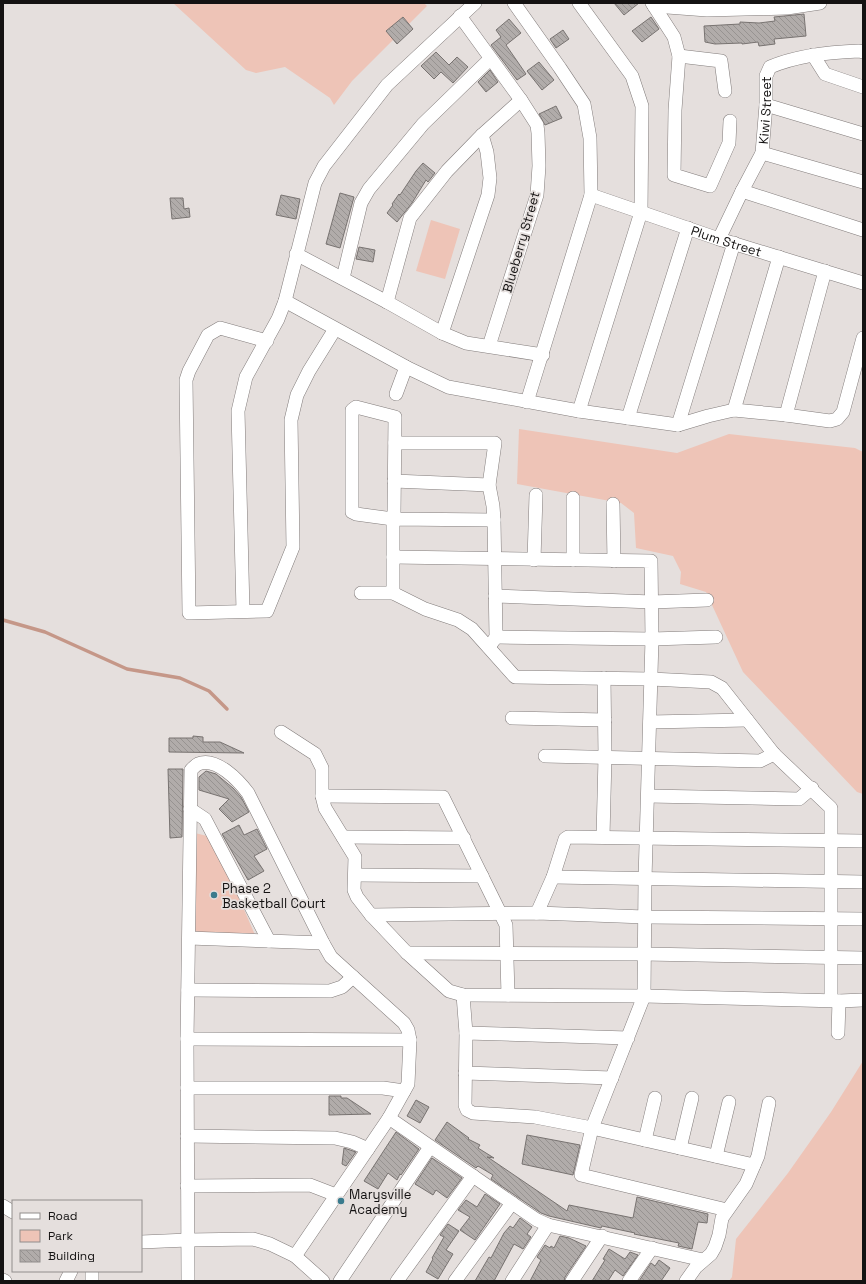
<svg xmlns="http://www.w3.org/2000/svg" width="866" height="1284" viewBox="0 0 866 1284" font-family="'Space Grotesk',sans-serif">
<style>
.green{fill:#eec4b7}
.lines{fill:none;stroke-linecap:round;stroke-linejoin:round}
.stream{stroke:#c59788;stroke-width:3.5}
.building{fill:url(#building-back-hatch);stroke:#787371}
.minor-casing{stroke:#827c7b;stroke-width:14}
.minor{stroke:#fff;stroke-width:13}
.poi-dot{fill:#3a7b8d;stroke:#e5dfdd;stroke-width:1.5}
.labels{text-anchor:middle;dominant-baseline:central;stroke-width:3.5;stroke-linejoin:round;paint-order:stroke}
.street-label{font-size:13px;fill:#141212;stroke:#e5dfdd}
.poi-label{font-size:13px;fill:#141212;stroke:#e5dfdd;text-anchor:start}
</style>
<defs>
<pattern id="building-back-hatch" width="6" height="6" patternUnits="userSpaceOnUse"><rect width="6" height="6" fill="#b1acaa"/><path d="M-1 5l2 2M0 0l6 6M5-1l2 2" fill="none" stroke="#979391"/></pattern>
</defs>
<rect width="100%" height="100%" fill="#e5dfdd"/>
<!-- green -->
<g class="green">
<polygon points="173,3 424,3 427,6 352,81 334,105 330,98 285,67 256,73 246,70"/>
<polygon points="431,220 460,229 445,279 416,271"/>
<polygon points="519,429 677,453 729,434 855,448 863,452 863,794 857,792 743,672 706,592 680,584 681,572 673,556 636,548 634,513 621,503 517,484"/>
<polygon points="195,833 207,836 230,877 255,935 195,934"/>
<polygon points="863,1061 863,1281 729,1281 732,1277 736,1239 788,1173 831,1112"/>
</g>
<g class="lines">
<!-- stream -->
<polyline class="stream" points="3,620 45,632 127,669 180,678 209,691 227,709 224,706"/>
</g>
<!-- building -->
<g class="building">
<polygon points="614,3 639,3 624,15"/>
<polygon points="804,14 806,36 774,39 775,44 759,46 758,42 742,44 742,43 715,44 705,42 704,26 740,24 740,22 759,23 775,21 774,17"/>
<polygon points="403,17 413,29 397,44 386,31"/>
<polygon points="651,17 659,29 642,42 632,31"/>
<polygon points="509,19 521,33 506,45 526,74 517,80 491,45 501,37 496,30"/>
<polygon points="563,30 569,39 556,48 550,39"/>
<polygon points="436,52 449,65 457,57 468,67 453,83 441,72 434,79 421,66"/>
<polygon points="539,62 554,80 542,90 527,71"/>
<polygon points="490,70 498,82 486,92 478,82"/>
<polygon points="556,106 562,118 545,125 539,114"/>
<polygon points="423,163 435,173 428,182 426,180 412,203 397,222 387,213 393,205 392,204 399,194 400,195 416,171"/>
<polygon points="340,193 354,197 340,248 326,244"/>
<polygon points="281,195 300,199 296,219 276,215"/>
<polygon points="170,198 183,198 184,209 189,208 190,217 172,219"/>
<polygon points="359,247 375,250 373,262 356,259"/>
<polygon points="193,736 203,737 203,742 220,742 244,753 169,752 169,738 193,738"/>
<polygon points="168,769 183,769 182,837 170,838"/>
<polygon points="206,771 216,774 233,788 241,797 249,812 232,822 219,809 229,799 199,790 199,777"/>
<polygon points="239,825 244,835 257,829 267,849 254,856 264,871 248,880 222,834"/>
<polygon points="329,1096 341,1096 341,1098 347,1098 371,1114 329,1115"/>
<polygon points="416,1100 429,1107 420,1123 407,1116"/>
<polygon points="447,1122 469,1138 468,1139 480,1145 478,1148 494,1158 487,1157 489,1158 567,1211 569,1205 633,1218 637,1197 708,1214 707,1223 698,1222 692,1249 678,1246 679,1243 634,1234 635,1233 602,1226 601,1228 549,1216 541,1213 491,1179 493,1175 478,1166 476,1168 435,1140"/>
<polygon points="396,1132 419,1149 401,1175 400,1174 397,1180 388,1173 378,1189 364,1181"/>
<polygon points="527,1135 580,1145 573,1175 522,1164"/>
<polygon points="344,1148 356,1152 346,1166 342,1164"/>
<polygon points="432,1158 462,1178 447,1198 436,1190 433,1195 415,1184"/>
<polygon points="485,1194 500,1204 475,1240 460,1230 470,1217 458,1210 466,1200 477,1207"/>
<polygon points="520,1218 532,1227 527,1234 531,1237 523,1249 514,1244 494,1281 475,1281 489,1257 491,1258 504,1233 510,1226 513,1228"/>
<polygon points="448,1224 459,1231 446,1250 453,1254 438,1279 426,1272 433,1259 432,1258 444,1237 440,1235"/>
<polygon points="560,1236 569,1238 586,1246 565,1277 564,1281 530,1281 541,1260 537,1257 545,1245 550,1248 551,1246 554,1248"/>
<polygon points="609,1249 625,1259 630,1252 638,1255 623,1276 615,1270 608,1281 592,1281 605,1260 603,1259"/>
<polygon points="659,1260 670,1268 661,1281 639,1281 651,1263 655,1266"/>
</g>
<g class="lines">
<defs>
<g id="minor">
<polyline points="514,3 560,68 584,104 590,138 591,195 527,402"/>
<polyline points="579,3 632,76 642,106 641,212 579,411"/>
<polyline points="652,3 674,37 679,56 675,110 674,175 710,186 729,143 730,121"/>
<polyline points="654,6 707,10 787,8 820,3"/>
<polyline points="460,16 521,100 537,125 538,133 539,166 537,195 489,346"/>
<polyline points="813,55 825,74 863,87"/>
<polyline points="679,56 721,61 725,91"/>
<polyline points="766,105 863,134"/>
<polyline points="762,153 863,182"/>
<polyline points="742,191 863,230"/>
<path id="s1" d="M591,195l128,44 144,44"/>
<path id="s2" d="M719,239l23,-48 20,-38 4,-48v-29l4,-9c28,-12 60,-15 89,-16l4,1"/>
<polyline points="296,254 387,302 442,333 466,343 543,355"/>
<polyline points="343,278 361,203 369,189 423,124 490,59"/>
<polyline points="285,301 406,367 448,387 579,411 678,425 708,416 734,410 786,415 830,421 837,419 843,412 863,338"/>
<polyline points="387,302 410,218 447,171 482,135 521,100"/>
<polyline points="442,333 488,195 490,178 487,152 482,135"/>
<polyline points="267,341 220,328 208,335 189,371 186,380 189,613 267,611 293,547 291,420 297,395 309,371 335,329"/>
<polyline points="396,394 406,367"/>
<polyline points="734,410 779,257"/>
<polyline points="786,415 825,271"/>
<polyline points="628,418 688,228"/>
<polyline points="678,425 734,243"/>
<polyline points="395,443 495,443 489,485 493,506 494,520 496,637 489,647"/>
<polyline points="394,481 489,485"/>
<polyline points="613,504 614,561"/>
<polyline points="393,557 651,561 652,639 645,879 644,996 592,1128 535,1117 473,1113 467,1110 465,1105 466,1033 628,1038"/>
<polyline points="534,560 536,495"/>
<polyline points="573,560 573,498"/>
<polyline points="361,593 393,593 425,609 458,620 472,629 515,677 651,679 711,682 722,688 774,754 831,808 831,1000"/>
<polyline points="393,593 393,519 394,515 395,417 356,407 352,410 352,512 356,514 393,519 494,520"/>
<polyline points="495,596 652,602 707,600"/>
<polyline points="243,611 238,411 246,377 278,319 285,301 315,183 324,166 387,85 475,3"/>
<polyline points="496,637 652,639 716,637"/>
<polyline points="512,718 605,720"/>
<polyline points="650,722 747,720"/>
<polyline points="281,732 315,754 322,768 322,796 325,808 355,857 354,890 357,897 371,915 407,953 449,991 463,995 644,996 839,1001 863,1000"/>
<polyline points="545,756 760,761 774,754"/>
<polyline points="322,796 443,797 506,925 508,995"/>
<polyline points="648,796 799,799 812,788"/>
<polyline points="190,809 205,819 269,941"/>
<polyline points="343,837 464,838"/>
<polyline points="603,837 605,757 604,678"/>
<polyline points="355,875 482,876"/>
<polyline points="553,877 863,882"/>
<polyline points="537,913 553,877 565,839 568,837 863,841"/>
<polyline points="371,915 537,913 645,917 863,919"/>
<polyline points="189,938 323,943"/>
<polyline points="407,953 644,954 863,958"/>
<polyline points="188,990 330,991 342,987 353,977"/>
<polyline points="463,995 466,1033"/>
<polyline points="838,1033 839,1001"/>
<polyline points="187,1039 410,1040"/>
<polyline points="465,1073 612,1078"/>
<polyline points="187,1088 383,1088 404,1091"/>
<polyline points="389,1118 512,1203 537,1220 548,1225 703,1260"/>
<polyline points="187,1136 335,1138 352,1142 368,1149"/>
<polyline points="645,1140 655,1098"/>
<polyline points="680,1148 692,1098"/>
<polyline points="716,1156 729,1102"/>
<polyline points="187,1186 310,1185 336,1195"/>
<polyline points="3,1206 13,1212"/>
<polyline points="727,1210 581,1175 592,1128 754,1165"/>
<polyline points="141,1242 188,1240 253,1239 270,1244 295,1256 323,1281"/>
<polyline points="3,1280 5,1281"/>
<polyline points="66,1281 71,1271"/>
<polyline points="92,1281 92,1271"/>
<path d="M188,1281l-1,-242 4,-269c2,-2 5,-5 7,-6 18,-8 41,17 50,29l75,150 8,14 73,66 4,7 2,10 -2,44 -19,34 -94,138"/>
<polyline points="340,1281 430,1147"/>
<polyline points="397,1281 473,1176"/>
<polyline points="455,1281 512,1203"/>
<polyline points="512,1281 548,1225"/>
<polyline points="572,1281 602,1236"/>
<polyline points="629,1281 652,1248"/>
<polyline points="686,1281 696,1267 711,1254 715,1247 719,1235 722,1218 746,1184 758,1156 769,1103"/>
</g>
</defs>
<!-- minor casing -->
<use href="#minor" class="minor-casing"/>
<!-- minor -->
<use href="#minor" class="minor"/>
</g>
<!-- markers -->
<g class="poi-dot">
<circle cx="214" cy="895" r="4"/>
<circle cx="341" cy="1201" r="4"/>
</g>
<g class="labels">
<!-- street labels -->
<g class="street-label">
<text stroke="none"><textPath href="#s2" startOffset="139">Kiwi Street</textPath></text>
<text stroke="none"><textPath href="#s1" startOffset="143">Plum Street</textPath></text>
<text transform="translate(521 242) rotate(-74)">Blueberry Street</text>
</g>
<!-- poi labels -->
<g class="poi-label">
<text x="222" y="888">Phase 2<tspan x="222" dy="15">Basketball Court</tspan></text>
<text x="349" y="1194">Marysville<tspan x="349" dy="15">Academy</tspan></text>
</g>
</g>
<!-- border -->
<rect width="866" height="1284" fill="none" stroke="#141212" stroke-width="8"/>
<!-- legend -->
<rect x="12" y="1200" width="130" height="72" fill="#e5dfdd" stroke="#918d8c"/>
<rect x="20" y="1213" width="20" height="6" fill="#ffffff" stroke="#918d8c"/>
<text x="48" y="1220" font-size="12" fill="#141212">Road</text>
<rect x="20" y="1230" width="20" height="12" fill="#eec4b7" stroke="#918d8c"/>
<text x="48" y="1240" font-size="12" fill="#141212">Park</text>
<rect x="20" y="1250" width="20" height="12" fill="url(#building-back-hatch)" stroke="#918d8c"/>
<text x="48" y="1260" font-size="12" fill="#141212">Building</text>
</svg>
